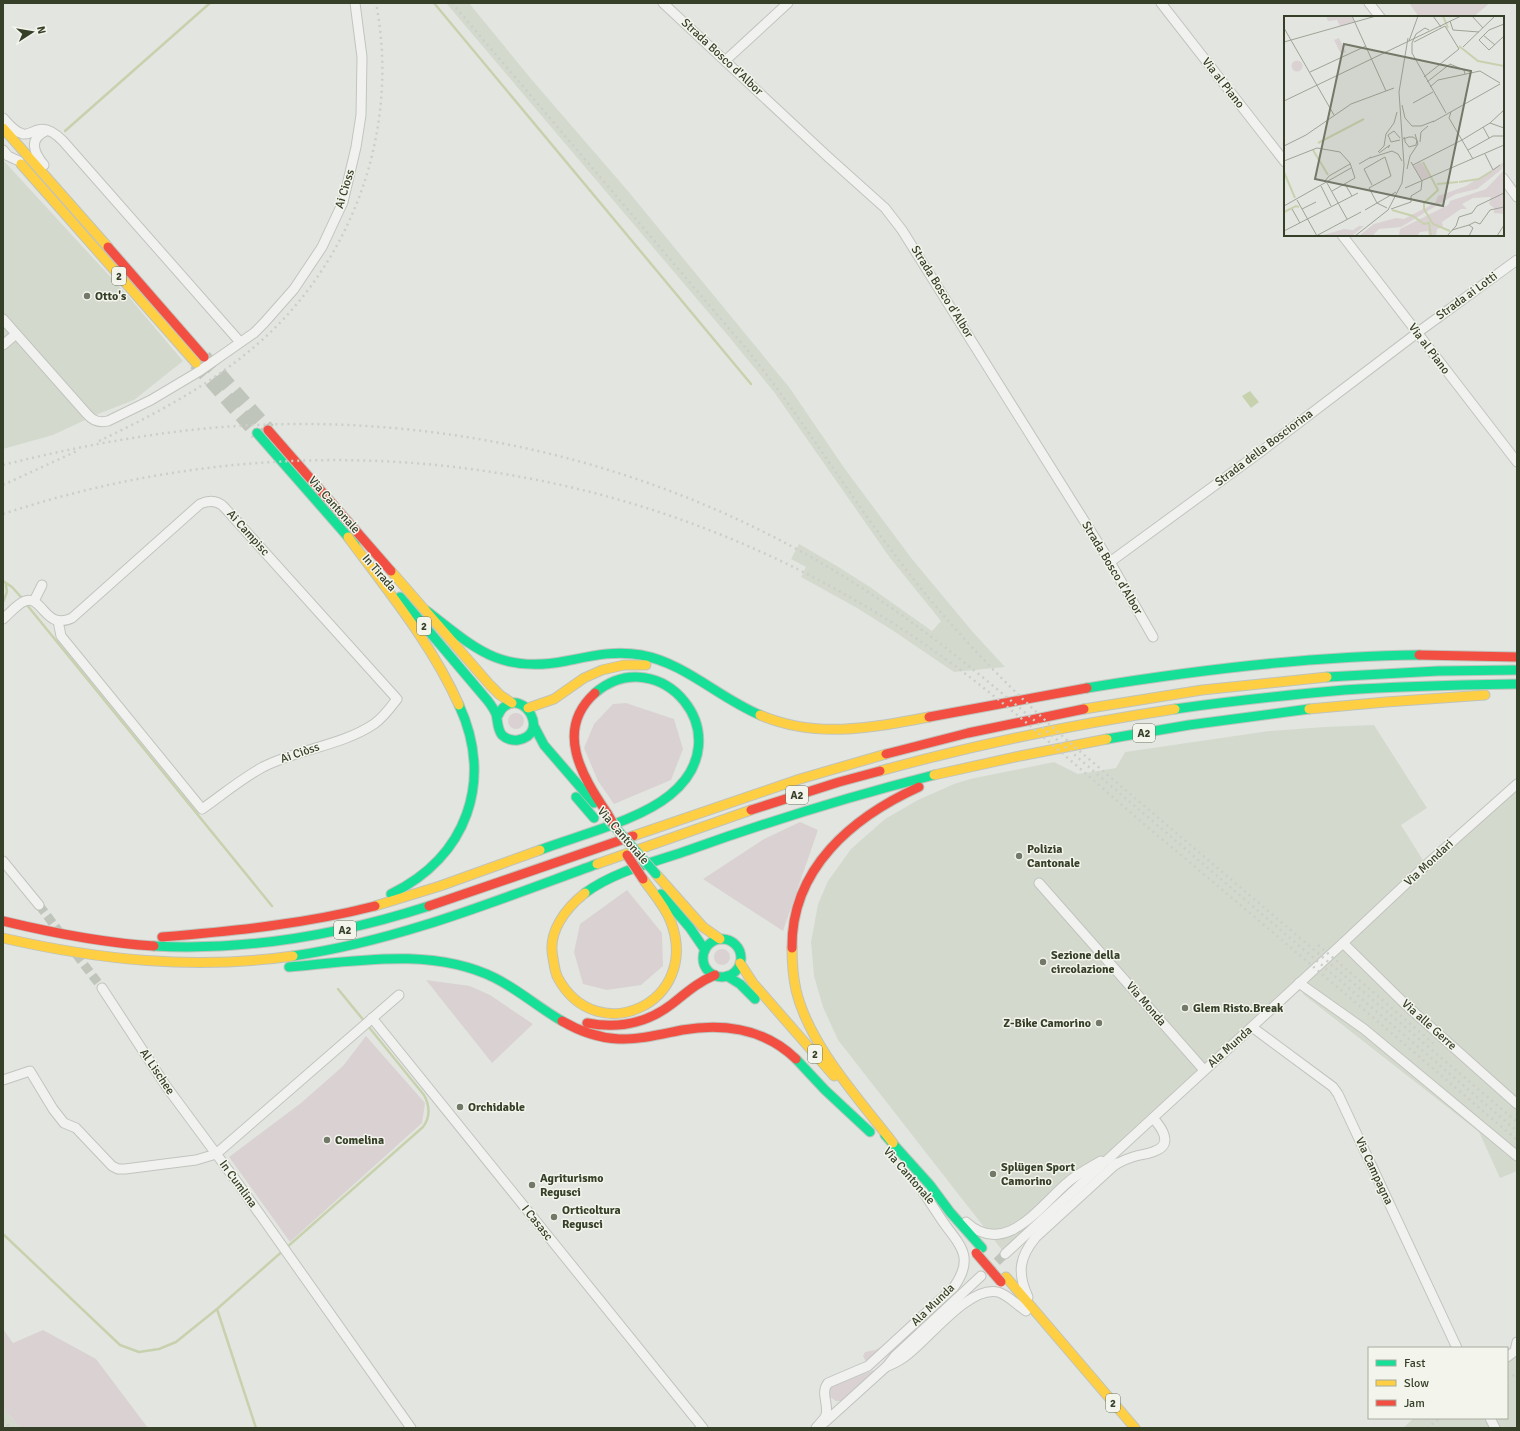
<svg xmlns="http://www.w3.org/2000/svg" width="1520" height="1431" viewBox="0 0 1520 1431" font-family="Signika,sans-serif">
<style>
.built{fill:#d4d9ce}
.green{fill:#dad1d3}
.water{fill:#c8d1ae}
.lines{fill:none;stroke-linecap:round;stroke-linejoin:round}
.stream{stroke:#c8d1ae;stroke-width:2.5}
.street-tunnel{stroke:#c0c5bb;stroke-width:9;stroke-dasharray:9 4.5;stroke-linecap:butt}
.primary-tunnel{stroke:#c0c5bb;stroke-width:15;stroke-dasharray:15 8;stroke-linecap:butt}
.street-casing{stroke:#c1c4be;stroke-width:11}
.fast-casing{stroke:#c0c3bc;stroke-width:11}
.slow-casing{stroke:#c0c3bc;stroke-width:11}
.jam-casing{stroke:#c0c3bc;stroke-width:11}
.street{stroke:#f1f2f0;stroke-width:9}
.fast{stroke:#16e098;stroke-width:9}
.slow{stroke:#ffcf43;stroke-width:9}
.jam{stroke:#f24e42;stroke-width:9}
.rail{stroke:#cccec9;stroke-width:2.5;stroke-dasharray:2 4;stroke-linecap:butt}
.fast-bridge-casing{stroke:#c0c3bc;stroke-width:11;stroke-linecap:butt}
.jam-bridge-casing{stroke:#c0c3bc;stroke-width:11;stroke-linecap:butt}
.fast-bridge{stroke:#16e098;stroke-width:9}
.jam-bridge{stroke:#f24e42;stroke-width:9}
.poi-dot{fill:#737968;stroke:#f3f5ed;stroke-width:1.5}
.labels{text-anchor:middle;dominant-baseline:central;stroke-width:3;stroke-linejoin:round;paint-order:stroke}
.shield{fill:#f3f5ed;stroke:#6f7662;stroke-width:1}
.shield-label{font-size:11px;font-weight:bold;fill:#363f27}
.street-label{font-size:12px;fill:#363f27;stroke:#f3f5ed}
.poi-label{font-size:12px;font-weight:bold;fill:#363f27;stroke:#f3f5ed;text-anchor:start}
.inset-river{fill:none;stroke:#c8d1ae;stroke-width:2}
.inset-road{fill:none;stroke:#9ea396;stroke-width:1}
.view{fill:#737968;fill-opacity:0.15;stroke:#737968;stroke-width:2}
.inset-edge{fill:none;stroke:#363f27;stroke-width:2}
</style>
<rect width="100%" height="100%" fill="#e3e6e0"/>
<!-- built -->
<g class="built">
<polygon points="446,3 469,3 532,80 628,191 789,387 845,469 912,559 972,631 1005,667 954,672 892,630 857,608 801,577 806,567 791,559 799,544 837,566 870,587 932,631 941,621 890,558 774,392 730,338"/>
<polygon points="3,160 128,296 183,361 134,400 98,414 53,435 3,449"/>
<polygon points="1374,725 1427,808 1401,825 1426,865 1517,784 1517,1171 1500,1178 1479,1132 1303,994 1300,983 1005,1254 838,1040 823,1007 814,976 811,942 818,904 828,881 851,849 885,819 918,800 954,784 970,779 1054,762 1078,774 1085,773 1116,768 1125,752 1269,731 1324,727"/>
<polygon points="1517,1342 1517,1428 1403,1428 1414,1418 1507,1418 1507,1357"/>
<polygon points="3,1408 21,1428 3,1428"/>
</g>
<!-- green -->
<g class="green">
<polygon points="1409,3 1490,3 1473,17 1419,17"/>
<polygon points="626,703 674,719 683,749 671,780 614,804 598,781 584,748 594,724 613,704"/>
<circle cx="516" cy="721" r="8"/>
<polygon points="800,822 818,830 783,931 703,879 764,839"/>
<polygon points="627,890 662,933 663,966 641,985 607,990 583,984 574,952 580,924"/>
<circle cx="722" cy="957" r="8"/>
<polygon points="426,980 470,986 490,995 533,1024 492,1063"/>
<polygon points="366,1036 425,1103 422,1123 290,1242 229,1157 301,1103 343,1066"/>
<polygon points="3,1329 13,1343 43,1330 96,1359 148,1428 21,1428 3,1408"/>
<polygon points="885,1345 868,1361 865,1360 863,1356 865,1352 875,1350"/>
<polygon points="874,1370 876,1370 842,1401 836,1401 830,1397 830,1390 833,1385"/>
</g>
<!-- water -->
<polygon class="water" points="1250,391 1259,402 1251,408 1242,396"/>
<g class="lines">
<!-- stream -->
<g class="stream">
<polyline points="434,3 751,384"/>
<polyline points="65,131 210,3"/>
<polyline points="3,581 12,587 21,597"/>
<polyline points="3,602 7,592 6,585"/>
<polyline points="27,605 272,906"/>
<polyline points="338,989 365,1022"/>
<path d="M3,1234l117,111 19,7 20,-3 17,-7 41,-33 206,-182c8,-11 7,-21 1,-32l-56,-69"/>
<polyline points="217,1309 256,1428"/>
</g>
<!-- street-tunnel -->
<g class="street-tunnel">
<polyline points="39,905 61,934"/>
<polyline points="76,954 102,988"/>
<polyline points="987,1271 1005,1254"/>
</g>
<!-- primary-tunnel -->
<g class="primary-tunnel">
<polyline points="204,357 268,430"/>
<polyline points="196,363 257,433"/>
</g>
<defs>
<g id="street">
<polyline points="663,3 827,156 885,208 902,230 1110,562 1153,637"/>
<polyline points="1161,3 1285,162"/>
<polyline points="1369,3 1380,17"/>
<polyline points="726,60 788,3"/>
<path d="M3,118c5,5 11,14 20,16 6,1 10,-3 15,-4 9,-3 19,5 25,11l177,201"/>
<polyline points="3,150 8,156 19,161"/>
<path d="M44,165c-10,-12 -16,-26 2,-34"/>
<polyline points="1503,178 1517,197"/>
<polyline points="1342,235 1517,462"/>
<path d="M3,319l84,95c6,7 12,9 21,7l43,-21 47,-28 56,-39 10,-10 30,-34 28,-42 21,-45 13,-55 5,-32 1,-58 -7,-54"/>
<polyline points="3,345 16,334"/>
<polyline points="1110,562 1263,450 1421,330 1517,260"/>
<polyline points="34,601 42,585"/>
<path d="M3,619c6,-5 14,-15 22,-18 18,-6 20,30 47,17l128,-114c9,-4 17,-4 24,3l173,192c-7,9 -14,19 -23,25 -33,22 -76,25 -111,43 -22,12 -41,28 -61,42l-141,-173 -3,-15"/>
<polyline points="3,861 39,905"/>
<polyline points="1039,883 1204,1070"/>
<polyline points="1343,943 1406,1005 1517,1104"/>
<polyline points="1299,983 1364,1029 1517,1156"/>
<polyline points="102,988 166,1086 237,1182 411,1428"/>
<polyline points="372,1018 703,1428"/>
<polyline points="1252,1027 1333,1087 1338,1094 1457,1348"/>
<polyline points="3,1080 30,1071 53,1109 64,1123 76,1128 112,1166 118,1169 125,1169 196,1160 216,1154 399,995"/>
<path d="M1113,1166c7,-4 15,-8 23,-10 7,-2 13,-2 19,-5 19,-7 6,-24 -2,-33"/>
<path d="M966,1222c39,36 73,-15 101,-39 10,-9 22,-15 34,-22"/>
<polyline points="1005,1254 1343,943 1426,865 1517,784"/>
<path d="M1028,1297c-11,-24 -9,-40 8,-60l81,-74"/>
<polyline points="1507,1357 1515,1351 1517,1342"/>
<path d="M888,1366c7,-3 13,-6 19,-11 22,-16 62,-70 91,-63 10,3 19,13 28,19"/>
<polyline points="1490,1418 1495,1428"/>
<polyline points="824,1423 887,1366 895,1356 981,1276"/>
<path d="M816,1428c3,-4 8,-8 10,-13 3,-12 -6,-22 2,-32l40,-17 86,-79c19,-27 9,-39 -8,-61 -8,-11 -15,-23 -23,-34"/>
</g>
<g id="fast">
<polyline points="257,433 355,545"/>
<path d="M400,597l88,104c3,4 6,8 8,13 2,7 1,15 6,21 4,4 11,6 16,5 33,-6 6,-51 -14,-33 -3,2 -5,7 -7,10"/>
<path d="M427,611c49,38 73,63 139,50 25,-5 49,-11 75,-6 44,8 78,43 119,60"/>
<polyline points="1327,677 1438,671 1517,670"/>
<path d="M1087,688c110,-18 221,-32 332,-33"/>
<path d="M1175,709c56,-8 113,-14 169,-19 58,-4 115,-5 173,-6"/>
<polyline points="534,726 544,745 594,803"/>
<polyline points="1107,739 1189,725 1309,709"/>
<polyline points="576,797 594,818"/>
<path d="M540,850c39,-15 98,-29 130,-55 74,-60 -11,-156 -75,-102"/>
<path d="M585,893c30,-22 70,-31 104,-43 81,-29 162,-54 245,-75"/>
<path d="M391,894c76,-37 103,-113 68,-189"/>
<polyline points="661,894 690,928 705,950"/>
<circle cx="722" cy="958" r="19"/>
<path d="M154,946c94,5 185,-11 275,-40"/>
<path d="M293,956c105,-15 205,-56 304,-92"/>
<path d="M289,967c67,-6 144,-20 206,11 24,12 44,30 67,43"/>
<polyline points="727,976 740,984 755,999"/>
<polyline points="796,1059 825,1090 870,1132"/>
<polyline points="885,1135 930,1185 950,1212 982,1248"/>
</g>
<g id="slow">
<polyline points="3,128 108,247"/>
<polyline points="21,164 196,363"/>
<path d="M348,537c39,53 84,107 111,168"/>
<polyline points="391,571 490,685 500,695 512,703"/>
<polyline points="528,708 554,699 584,678 602,670 624,665 646,665"/>
<polyline points="1084,709 1202,690 1327,677"/>
<polyline points="1309,709 1386,702 1485,695"/>
<path d="M760,715c56,24 111,13 169,2"/>
<path d="M880,771c97,-27 196,-47 295,-62"/>
<polyline points="934,775 1020,756 1107,739"/>
<polyline points="633,836 800,779 886,754"/>
<polyline points="597,864 751,810"/>
<polyline points="656,874 703,927 720,939"/>
<path d="M585,893c-19,15 -38,39 -32,65 1,6 2,15 5,20 39,72 143,25 113,-56 -6,-16 -18,-29 -28,-43"/>
<polyline points="375,906 440,886 540,850"/>
<path d="M3,938c96,22 192,32 290,18"/>
<path d="M792,948c0,14 1,28 4,42 13,55 63,109 97,153"/>
<polyline points="740,963 753,983 834,1076"/>
<polyline points="1006,1277 1135,1428"/>
</g>
<g id="jam">
<polyline points="108,247 204,357"/>
<polyline points="268,430 391,571"/>
<polyline points="1419,655 1517,657"/>
<path d="M595,693c-41,37 -13,83 12,120"/>
<polyline points="929,717 1087,688"/>
<polyline points="886,754 968,733 1084,709"/>
<polyline points="751,810 839,782 880,771"/>
<polyline points="429,906 633,836"/>
<path d="M3,921c50,12 99,22 151,25"/>
<path d="M162,937c72,-6 143,-13 213,-31"/>
<path d="M792,948c-1,-80 61,-131 127,-161"/>
<path d="M562,1021c17,10 37,17 57,18 21,1 43,-5 63,-9 42,-7 83,-1 114,29"/>
<path d="M587,1023c31,6 59,1 85,-19 14,-11 26,-22 43,-29"/>
</g>
</defs>
<!-- street casing -->
<use href="#street" class="street-casing"/>
<!-- fast casing -->
<use href="#fast" class="fast-casing"/>
<!-- slow casing -->
<use href="#slow" class="slow-casing"/>
<!-- jam casing -->
<use href="#jam" class="jam-casing"/>
<!-- street -->
<use href="#street" class="street"/>
<!-- fast -->
<use href="#fast" class="fast"/>
<!-- slow -->
<use href="#slow" class="slow"/>
<!-- jam -->
<use href="#jam" class="jam"/>
<!-- rail -->
<g class="rail">
<path d="M452,3l297,349c53,66 97,139 149,207 52,69 113,132 178,189l441,374"/>
<path d="M99,441c57,-27 115,-58 162,-100 94,-84 139,-214 115,-338"/>
<path d="M3,465c76,-19 155,-34 233,-39 226,-14 453,45 641,172 92,62 174,138 259,209 127,108 254,216 381,324"/>
<polyline points="3,485 77,451"/>
<path d="M3,514c303,-100 628,-60 896,113 93,60 174,137 258,208 121,101 240,203 360,305"/>
<polyline points="1318,945 1434,1044"/>
<polyline points="1507,1378 1517,1374"/>
<polyline points="3,1420 11,1428"/>
<polyline points="1427,1428 1440,1418"/>
</g>
<defs>
<polyline id="fast-bridge" points="607,818 656,874"/>
<g id="jam-bridge">
<polyline points="607,813 615,827"/>
<polyline points="627,855 643,879"/>
<polyline points="976,1253 1001,1282"/>
</g>
</defs>
<!-- fast-bridge casing -->
<use href="#fast-bridge" class="fast-bridge-casing"/>
<!-- jam-bridge casing -->
<use href="#jam-bridge" class="jam-bridge-casing"/>
<!-- fast-bridge -->
<use href="#fast-bridge" class="fast-bridge"/>
<!-- jam-bridge -->
<use href="#jam-bridge" class="jam-bridge"/>
</g>
<!-- markers -->
<g class="poi-dot">
<circle cx="87" cy="296" r="4"/>
<circle cx="1019" cy="856" r="4"/>
<circle cx="1043" cy="962" r="4"/>
<circle cx="1185" cy="1008" r="4"/>
<circle cx="1099" cy="1023" r="4"/>
<circle cx="460" cy="1107" r="4"/>
<circle cx="327" cy="1140" r="4"/>
<circle cx="993" cy="1174" r="4"/>
<circle cx="532" cy="1185" r="4"/>
<circle cx="554" cy="1217" r="4"/>
</g>
<g class="labels">
<!-- shield labels -->
<g class="shield">
<rect x="112" y="267" width="14" height="18" rx="3"/>
<rect x="417" y="617" width="14" height="18" rx="3"/>
<rect x="1133" y="724" width="22" height="18" rx="3"/>
<rect x="786" y="786" width="22" height="18" rx="3"/>
<rect x="334" y="921" width="22" height="18" rx="3"/>
<rect x="808" y="1045" width="14" height="18" rx="3"/>
<rect x="1106" y="1394" width="14" height="18" rx="3"/>
</g>
<g class="shield-label">
<text x="119" y="276">2</text>
<text x="424" y="626">2</text>
<text x="1144" y="733">A2</text>
<text x="797" y="795">A2</text>
<text x="345" y="930">A2</text>
<text x="815" y="1054">2</text>
<text x="1113" y="1403">2</text>
</g>
<!-- street labels -->
<g class="street-label">
<text transform="translate(722 57) rotate(43)">Strada Bosco d'Albor</text>
<text transform="translate(1223 83) rotate(52)">Via al Piano</text>
<text transform="translate(345 189) rotate(-73)">Ai Cioss</text>
<text transform="translate(942 292) rotate(58)">Strada Bosco d'Albor</text>
<text transform="translate(1467 296) rotate(-36)">Strada ai Lotti</text>
<text transform="translate(1429 349) rotate(53)">Via al Piano</text>
<text transform="translate(1264 448) rotate(-37)">Strada della Bosciorina</text>
<text transform="translate(334 505) rotate(49)">Via Cantonale</text>
<text transform="translate(248 533) rotate(48)">Ai Campisc</text>
<text transform="translate(1112 568) rotate(59)">Strada Bosco d'Albor</text>
<text transform="translate(379 573) rotate(49)">In Tirada</text>
<text transform="translate(300 753) rotate(-19)">Ai Ciòss</text>
<text transform="translate(623 836) rotate(49)">Via Cantonale</text>
<text transform="translate(1429 863) rotate(-43)">Via Mondari</text>
<text transform="translate(1146 1004) rotate(49)">Via Monda</text>
<text transform="translate(1429 1025) rotate(42)">Via alle Gerre</text>
<text transform="translate(1230 1047) rotate(-42)">Ala Munda</text>
<text transform="translate(157 1072) rotate(56)">Al Lischee</text>
<text transform="translate(1374 1171) rotate(65)">Via Campagna</text>
<text transform="translate(909 1176) rotate(49)">Via Cantonale</text>
<text transform="translate(238 1184) rotate(54)">In Cumlina</text>
<text transform="translate(537 1223) rotate(51)">I Casasc</text>
<text transform="translate(933 1305) rotate(-44)">Ala Munda</text>
</g>
<!-- poi labels -->
<g class="poi-label">
<text x="95" y="296">Otto's</text>
<text x="1027" y="849">Polizia<tspan x="1027" dy="14">Cantonale</tspan></text>
<text x="1051" y="955">Sezione della<tspan x="1051" dy="14">circolazione</tspan></text>
<text x="1193" y="1008">Glem Risto.Break</text>
<text x="1091" y="1023" text-anchor="end">Z-Bike Camorino</text>
<text x="468" y="1107">Orchidable</text>
<text x="335" y="1140">Comelina</text>
<text x="1001" y="1167">Splügen Sport<tspan x="1001" dy="14">Camorino</tspan></text>
<text x="540" y="1178">Agriturismo<tspan x="540" dy="14">Regusci</tspan></text>
<text x="562" y="1210">Orticoltura<tspan x="562" dy="14">Regusci</tspan></text>
</g>
</g>
<!-- overview -->
<g transform="translate(1284 16)">
<rect width="220" height="220" fill="#e3e6e0"/>
<path d="M42,0h25l3,6 -14,4 -3,-6 -9,1zM55,22l7,14 -5,2 -7,-14zM7.5 50a5.5 5.5 0 1 1 11 0a5.5 5.5 0 1 1-11 0ZM137,146l10,15 -9,3 -8,-14zM220,146l-2,7 -25,20 -21,5 -55,33 -22,2 -5,5 1,2h-16l15,-12 22,-6 8,1 31,-16 3,-7 28,-10zM220,154v44l-10,-1v-5l-5,-4 2,-7 -18,1 -11,6 5,5h-6l-19,13 1,5 -6,2 -1,7h-7l-1,-5 -8,1 -3,4h-18l1,-7 48,-24 2,-4 36,-12zM75,210h5l-12,10h-32l24,-7 9,1z" fill="#dad1d3"/>
<path class="inset-river" d="M159,0l5,12M175,30l19,15 26,5M34,127l46,-24M29,134l15,25M139,146l15,28 -14,13v6l9,15 17,7M0,156l11,26M175,166l20,-3 13,-8M153,168l21,-2M108,194l21,6 11,8 5,-1 2,13M0,196l12,-6 3,1"/>
<path class="inset-road" d="M68,0l34,75M149,0l8,11M188,0l11,12M166,5l3,9 26,2M220,8l-15,6 -10,10 10,10 15,-14M0,12l50,87M145,14l-4,-2 -9,6 -4,9v10l34,60M199,19l12,10M125,25l9,-25M0,26l92,-26M130,26l31,-16 14,23 -35,28M179,31l32,-31M26,56l56,-26M143,66l23,-18 14,6 1,4M146,71l8,-7 42,-9 20,12M0,85l177,-85M129,87l20,-11M118,89l3,13 7,8h9l13,-5M167,96l-2,6 24,41M149,106l67,-38M206,107l14,5M199,111l6,11M116,122l-6,-7 -6,4 3,7 9,-2M119,123l6,-2h4l4,3 -1,5 -7,2 -3,-4 -1,-1v-2l-1,-3M136,126l1,-10 7,-6M0,130l22,-11 45,-31 43,-16M184,134l25,-14h11M94,136l6,-6 2,-12 8,-11 3,-11M95,137l11,-8 -2,3M201,138l8,16 7,-5M86,142l22,-7 6,3 4,7M0,145l33,-13 23,4 10,11 5,15 -23,13M127,146l11,19M75,148l12,-7M129,149l49,-25 28,-17 14,-13M123,153l3,-13 8,-12 -3,-10M41,165l4,-5 21,-12M43,167l20,36M61,168l7,12M88,169l-8,-16 21,-12 6,19 -22,12 8,15 10,5M37,170l10,20M121,172l99,-43M13,184l20,36M0,190l67,-38M8,193l8,14M18,193l14,-7M107,193l20,-7v-6l10,-6 1,-9M81,194l31,-18M185,209l6,-3 5,2 10,-14 14,-3M168,214l17,-5 4,3 -4,8M0,215l74,-38M32,220l45,-24M71,220l33,-26 14,-27 2,-18 -5,-73 9,-54M163,220l9,-10 3,-9 13,-4 5,-7 27,-13M213,220l7,-11"/>
<path class="view" d="M60,28l127,27 -28,135 -128,-27z"/>
<rect width="220" height="220" class="inset-edge"/>
</g>
<!-- border -->
<rect width="1520" height="1431" fill="none" stroke="#363f27" stroke-width="8"/>
<!-- legend -->
<rect x="1368" y="1347" width="140" height="72" fill="#f3f5ed" stroke="#a7ac9e"/>
<rect x="1376" y="1360" width="20" height="6" fill="#16e098" stroke="#a7ac9e"/>
<text x="1404" y="1367" font-size="12" fill="#363f27">Fast</text>
<rect x="1376" y="1380" width="20" height="6" fill="#ffcf43" stroke="#a7ac9e"/>
<text x="1404" y="1387" font-size="12" fill="#363f27">Slow</text>
<rect x="1376" y="1400" width="20" height="6" fill="#f24e42" stroke="#a7ac9e"/>
<text x="1404" y="1407" font-size="12" fill="#363f27">Jam</text>
<!-- north arrow -->
<g transform="translate(32 32) rotate(78)" stroke="#f3f5ed" stroke-width="3" paint-order="stroke">
<path d="M0-3L7 15L0 10L-7 15Z" fill="#363f27"/>
<text y="-6" font-size="11" font-weight="bold" text-anchor="middle" fill="#363f27">N</text>
</g>
</svg>
